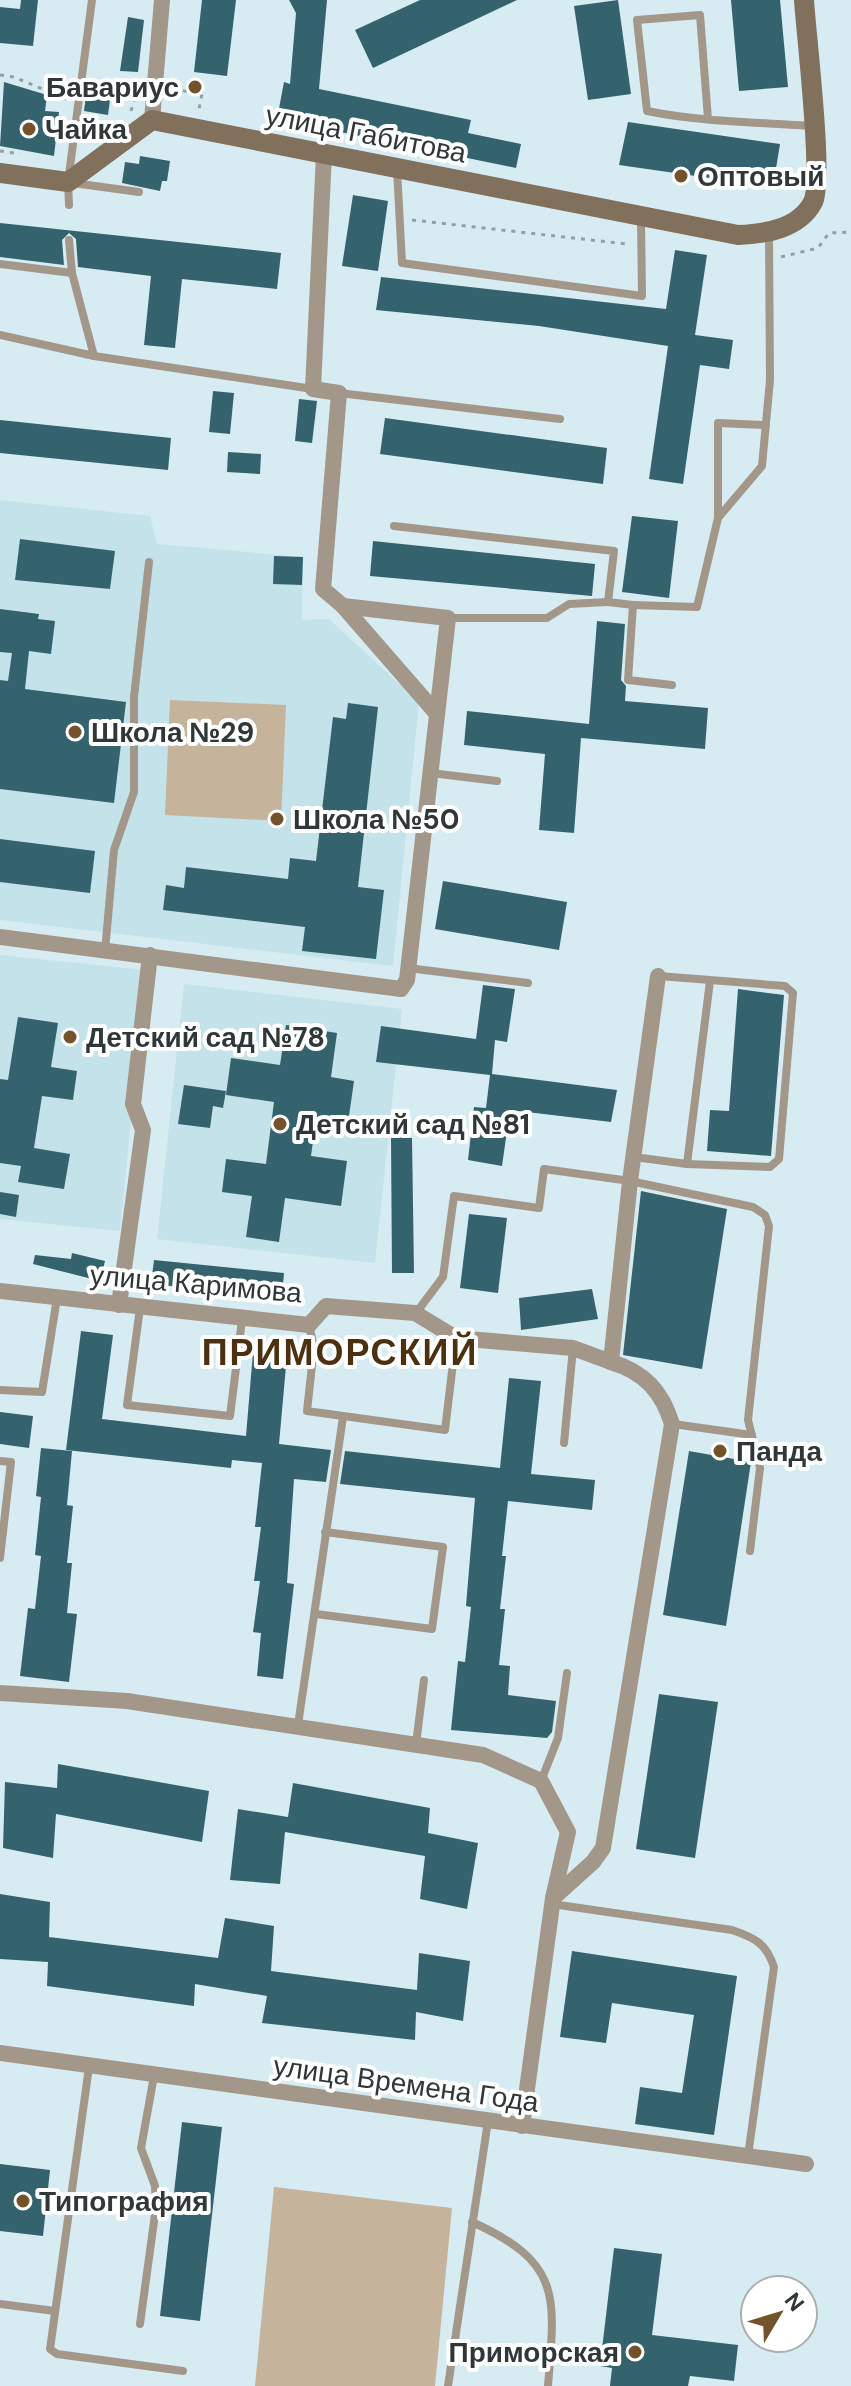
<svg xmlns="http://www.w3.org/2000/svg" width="851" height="2386" viewBox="0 0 851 2386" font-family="'DM Sans',sans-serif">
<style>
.built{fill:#c4e2e9}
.garden{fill:#c6b39c}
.building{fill:#34636e}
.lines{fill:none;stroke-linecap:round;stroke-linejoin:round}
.path{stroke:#91a0a5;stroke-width:3;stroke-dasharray:4 6;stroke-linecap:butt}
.lane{stroke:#a39789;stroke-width:8}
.street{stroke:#a39789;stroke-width:16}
.secondary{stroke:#81705c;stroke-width:20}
.poi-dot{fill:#74532a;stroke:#fff;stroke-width:3}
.labels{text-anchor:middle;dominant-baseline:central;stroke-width:8;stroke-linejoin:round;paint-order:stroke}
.poi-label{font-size:28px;font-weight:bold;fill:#2f3739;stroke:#fff;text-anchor:start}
.street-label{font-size:28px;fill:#2f3739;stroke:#fff}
.district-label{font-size:36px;font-weight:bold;letter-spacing:2px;fill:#4b310f;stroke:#fff}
</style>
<rect width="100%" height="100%" fill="#d7ecf2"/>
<!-- built -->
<g class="built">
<polygon points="0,500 150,516 157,544 303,557 302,620 329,619 419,702 393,966 0,920"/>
<polygon points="0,955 146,970 120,1231 0,1219"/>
<polygon points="184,984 402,1009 375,1263 157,1239"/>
</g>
<!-- garden -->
<g class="garden">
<polygon points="170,700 286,705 281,821 165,815"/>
<polygon points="274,2187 452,2208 435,2386 255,2386"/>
</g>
<!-- building -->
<g class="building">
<polygon points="21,0 38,0 33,46 0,43 0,7 20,9"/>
<polygon points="202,0 236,0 227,76 194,72"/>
<polygon points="289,0 327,0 319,89 471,120 468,133 521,144 516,168 277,119 284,82 290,84 296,13"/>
<polygon points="420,0 517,0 373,68 355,30"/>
<polygon points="618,0 631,94 588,100 574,6"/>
<polygon points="731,0 780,0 788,87 739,91"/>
<polygon points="128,17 144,20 138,72 120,71"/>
<polygon points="4,82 47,95 45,111 59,112 54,156 0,146"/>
<polygon points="87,88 111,92 108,115 84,111"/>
<polygon points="628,122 780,144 773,187 619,165"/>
<polygon points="140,156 170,161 167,181 162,181 160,191 122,183 125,162 139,164"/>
<polygon points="353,195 388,201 378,271 342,266"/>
<polygon points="0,223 281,253 277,289 182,279 175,348 144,345 151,276 78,267 76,239 69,233 62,240 64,265 0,257"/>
<polygon points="675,250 707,255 695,335 733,340 729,369 700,365 683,484 649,479 668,346 539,326 376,310 381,277 666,309"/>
<polygon points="213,391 234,393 230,434 209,432"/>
<polygon points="299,399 317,401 312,443 295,441"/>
<polygon points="385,418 607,448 603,484 380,454"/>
<polygon points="0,420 171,438 168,470 0,453"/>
<polygon points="228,452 261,454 260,474 227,472"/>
<polygon points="632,516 678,521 669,598 622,592"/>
<polygon points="20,539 115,551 110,589 15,580"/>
<polygon points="373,541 595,564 592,596 370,576"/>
<polygon points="274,556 303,557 302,585 273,584"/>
<polygon points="0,609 39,614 38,619 55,621 51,654 29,651 25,689 126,702 114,803 0,789 0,680 8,681 12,653 0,652"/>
<polygon points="597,621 625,624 621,680 626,686 625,701 708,708 705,749 581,738 574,833 539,830 545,754 464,745 467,711 589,724"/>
<polygon points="348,703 378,707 358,887 384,890 376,959 302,951 305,927 163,910 166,885 184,888 186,867 288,879 290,858 316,861 333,717 346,719"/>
<polygon points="0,839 95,851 90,893 0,882"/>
<polygon points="443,881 567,902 559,950 435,929"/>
<polygon points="483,985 515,989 507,1042 495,1040 492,1074 617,1090 611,1122 510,1110 502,1166 468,1160 474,1107 486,1108 490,1075 376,1062 381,1026 476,1039"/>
<polygon points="738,989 784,995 771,1156 707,1151 710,1110 729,1111"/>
<polygon points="18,1017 58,1023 51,1067 77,1071 73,1100 42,1096 34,1148 70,1154 64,1189 18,1182 21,1166 0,1163 0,1079 8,1080"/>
<polygon points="286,1025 337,1033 331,1077 354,1081 348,1123 316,1119 311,1156 347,1161 341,1206 285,1198 279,1242 246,1237 252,1196 222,1192 226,1159 266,1164 274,1102 226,1095 231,1058 280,1065"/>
<polygon points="184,1085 226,1091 223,1108 213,1106 210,1128 178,1124"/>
<polygon points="391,1137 412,1138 414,1273 392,1273"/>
<polygon points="641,1191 727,1209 702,1369 623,1355"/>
<polygon points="0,1192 19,1195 16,1217 0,1214"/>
<polygon points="469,1214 507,1218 498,1293 460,1288"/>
<polygon points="72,1253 105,1261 100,1281 33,1264 35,1255 71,1259"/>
<polygon points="154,1260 284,1273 282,1297 151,1284"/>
<polygon points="592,1289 598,1319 521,1330 519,1298"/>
<polygon points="81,1331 113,1335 102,1419 246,1436 253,1352 287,1355 279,1444 331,1450 326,1482 294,1479 287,1583 294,1584 283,1679 257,1676 261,1633 253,1632 260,1581 254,1581 261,1527 255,1527 262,1463 232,1460 231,1468 66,1450"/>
<polygon points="509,1378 541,1381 531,1474 595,1480 592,1510 508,1501 502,1556 506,1556 500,1609 505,1609 499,1665 510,1666 508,1695 556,1701 552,1732 547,1738 451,1730 458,1661 465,1662 471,1607 466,1606 475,1498 340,1484 345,1451 500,1468"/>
<polygon points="0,1412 33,1416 29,1448 0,1444"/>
<polygon points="41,1448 72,1451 67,1505 73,1506 67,1563 72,1563 67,1613 77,1614 69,1682 20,1676 28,1608 35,1609 41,1556 35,1555 41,1497 36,1496"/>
<polygon points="689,1451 751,1462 726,1626 663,1615"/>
<polygon points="659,1694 718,1702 695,1858 636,1849"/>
<polygon points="58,1764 209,1791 202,1842 56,1814 53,1858 3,1848 5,1782 57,1788"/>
<polygon points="293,1783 430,1808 428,1833 478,1843 467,1909 420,1899 425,1856 285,1832 280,1884 230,1880 238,1809 288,1817"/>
<polygon points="0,1894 50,1902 49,1937 218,1958 225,1918 274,1926 271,1971 417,1990 419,1953 470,1961 463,2021 416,2012 415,2040 262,2023 267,1996 195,1984 194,2006 47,1986 48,1962 0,1959"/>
<polygon points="572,1951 737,1976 714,2135 635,2124 640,2087 682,2093 694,2015 612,2003 606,2043 560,2037"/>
<polygon points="182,2122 222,2127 200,2321 160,2316"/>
<polygon points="0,2164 50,2170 43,2236 0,2231"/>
<polygon points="614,2248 662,2254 652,2335 738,2345 734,2381 690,2376 688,2386 610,2386 612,2368 600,2366"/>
</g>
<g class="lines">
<!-- path -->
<g class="path">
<polyline points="0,75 14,77 66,99"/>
<polyline points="173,89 202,94 199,109"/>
<polyline points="131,111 136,91"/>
<polyline points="0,151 20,154"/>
<polyline points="412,220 627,244"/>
<polyline points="781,257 818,248 829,233 851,232"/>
</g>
<!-- lane -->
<g class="lane">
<path d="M708,119l-8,-104 -63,5 10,91c54,11 110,11 166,15"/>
<polyline points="397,169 402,263 642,296 641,219"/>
<polyline points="73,183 139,192"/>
<polyline points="69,205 68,182 92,0"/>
<polyline points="69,240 72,273 94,356"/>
<polyline points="0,264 72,273"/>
<polyline points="0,335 94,356 313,389"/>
<polyline points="339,393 560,419"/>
<polyline points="718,517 718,423 766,425"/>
<polyline points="394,526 614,551 608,602 569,604 547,618 448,618"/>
<polyline points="608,602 633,605 628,680 672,685"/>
<polyline points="633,605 697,607 718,518 762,466 770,380 769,234"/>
<polyline points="431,773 497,781"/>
<polyline points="105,951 114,850 134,792 134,697 149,562"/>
<polyline points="408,968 528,983"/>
<polyline points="659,976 785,986 793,993 779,1159 770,1167 687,1164"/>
<polyline points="634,1157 687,1164 710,981"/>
<polyline points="140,1308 127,1405 230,1416 242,1320"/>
<polyline points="416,1313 443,1277 454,1196 539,1208 544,1169 630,1181 753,1207 765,1215 769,1226 748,1420 760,1468 750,1551"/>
<polyline points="309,1325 314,1347 307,1411 445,1430 456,1338"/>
<polyline points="0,1390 42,1392 57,1298"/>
<polyline points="673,1424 752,1435"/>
<polyline points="564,1443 573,1348"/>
<polyline points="0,1461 11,1462 0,1558"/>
<polyline points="316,1614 432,1629 443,1547 325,1532"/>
<polyline points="298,1725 343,1417"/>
<polyline points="416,1744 424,1680"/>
<polyline points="541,1781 558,1738 567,1673"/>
<path d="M552,1904l180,26c23,8 34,13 42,37l-26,189"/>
<polyline points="89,2067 50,2349 57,2354 183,2371"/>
<path d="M472,2222c91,41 83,75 76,164"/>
<polyline points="0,2304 55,2311"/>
<polyline points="140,2324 156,2207 155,2186 141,2148 154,2076"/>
<polyline points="448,2386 488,2121"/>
</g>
<!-- street -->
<g class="street">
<polyline points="152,120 162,0"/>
<polyline points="324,154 313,389 339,393 323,589 343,606 437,714"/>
<polyline points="0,937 401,989 407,980 448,618 343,606"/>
<polyline points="0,1291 309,1325 326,1306 415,1313 456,1338 573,1348 611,1362"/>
<polyline points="119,1305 143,1130 133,1104 150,955"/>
<polyline points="0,1693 127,1701 483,1755 541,1781 568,1832 553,1898"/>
<polyline points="0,2053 806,2164"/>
<path d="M522,2126l31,-228 40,-36 10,-14 69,-424c-10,-33 -28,-52 -61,-62l19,-181 28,-205"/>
</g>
<!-- secondary -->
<path class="secondary" d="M0,173l68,9 84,-62 586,115c27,-1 61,-6 75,-33 11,-23 -7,-168 -9,-202"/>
</g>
<!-- markers -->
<g class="poi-dot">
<circle cx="195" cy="87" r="8"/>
<circle cx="29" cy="129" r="8"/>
<circle cx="681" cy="176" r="8"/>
<circle cx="75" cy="732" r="8"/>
<circle cx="277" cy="819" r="8"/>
<circle cx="70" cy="1037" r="8"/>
<circle cx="280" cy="1124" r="8"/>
<circle cx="720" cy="1451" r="8"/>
<circle cx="23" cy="2201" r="8"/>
<circle cx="635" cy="2352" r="8"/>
</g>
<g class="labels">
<!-- poi labels -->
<g class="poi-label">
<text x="179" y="87" text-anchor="end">Бавариус</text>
<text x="45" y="129">Чайка</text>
<text x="697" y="176">Оптовый</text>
<text x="91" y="732">Школа №29</text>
<text x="293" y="819">Школа №50</text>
<text x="86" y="1037">Детский сад №78</text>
<text x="296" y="1124">Детский сад №81</text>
<text x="736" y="1451">Панда</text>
<text x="39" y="2201">Типография</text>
<text x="619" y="2352" text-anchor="end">Приморская</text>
</g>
<!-- street labels -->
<g class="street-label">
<text transform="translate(366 134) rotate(11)">улица Габитова</text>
<text transform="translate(196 1284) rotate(5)">улица Каримова</text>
<text transform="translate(406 2084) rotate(8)">улица Времена Года</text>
</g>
<!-- district labels -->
<g class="district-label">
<text x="340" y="1352">ПРИМОРСКИЙ</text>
</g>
</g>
<!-- north arrow -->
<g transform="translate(779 2314) rotate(52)"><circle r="38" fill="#ffffff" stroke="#acafb0" stroke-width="2"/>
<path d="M0-6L14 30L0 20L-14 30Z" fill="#74532a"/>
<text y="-12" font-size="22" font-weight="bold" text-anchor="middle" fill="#2f3739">N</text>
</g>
</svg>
